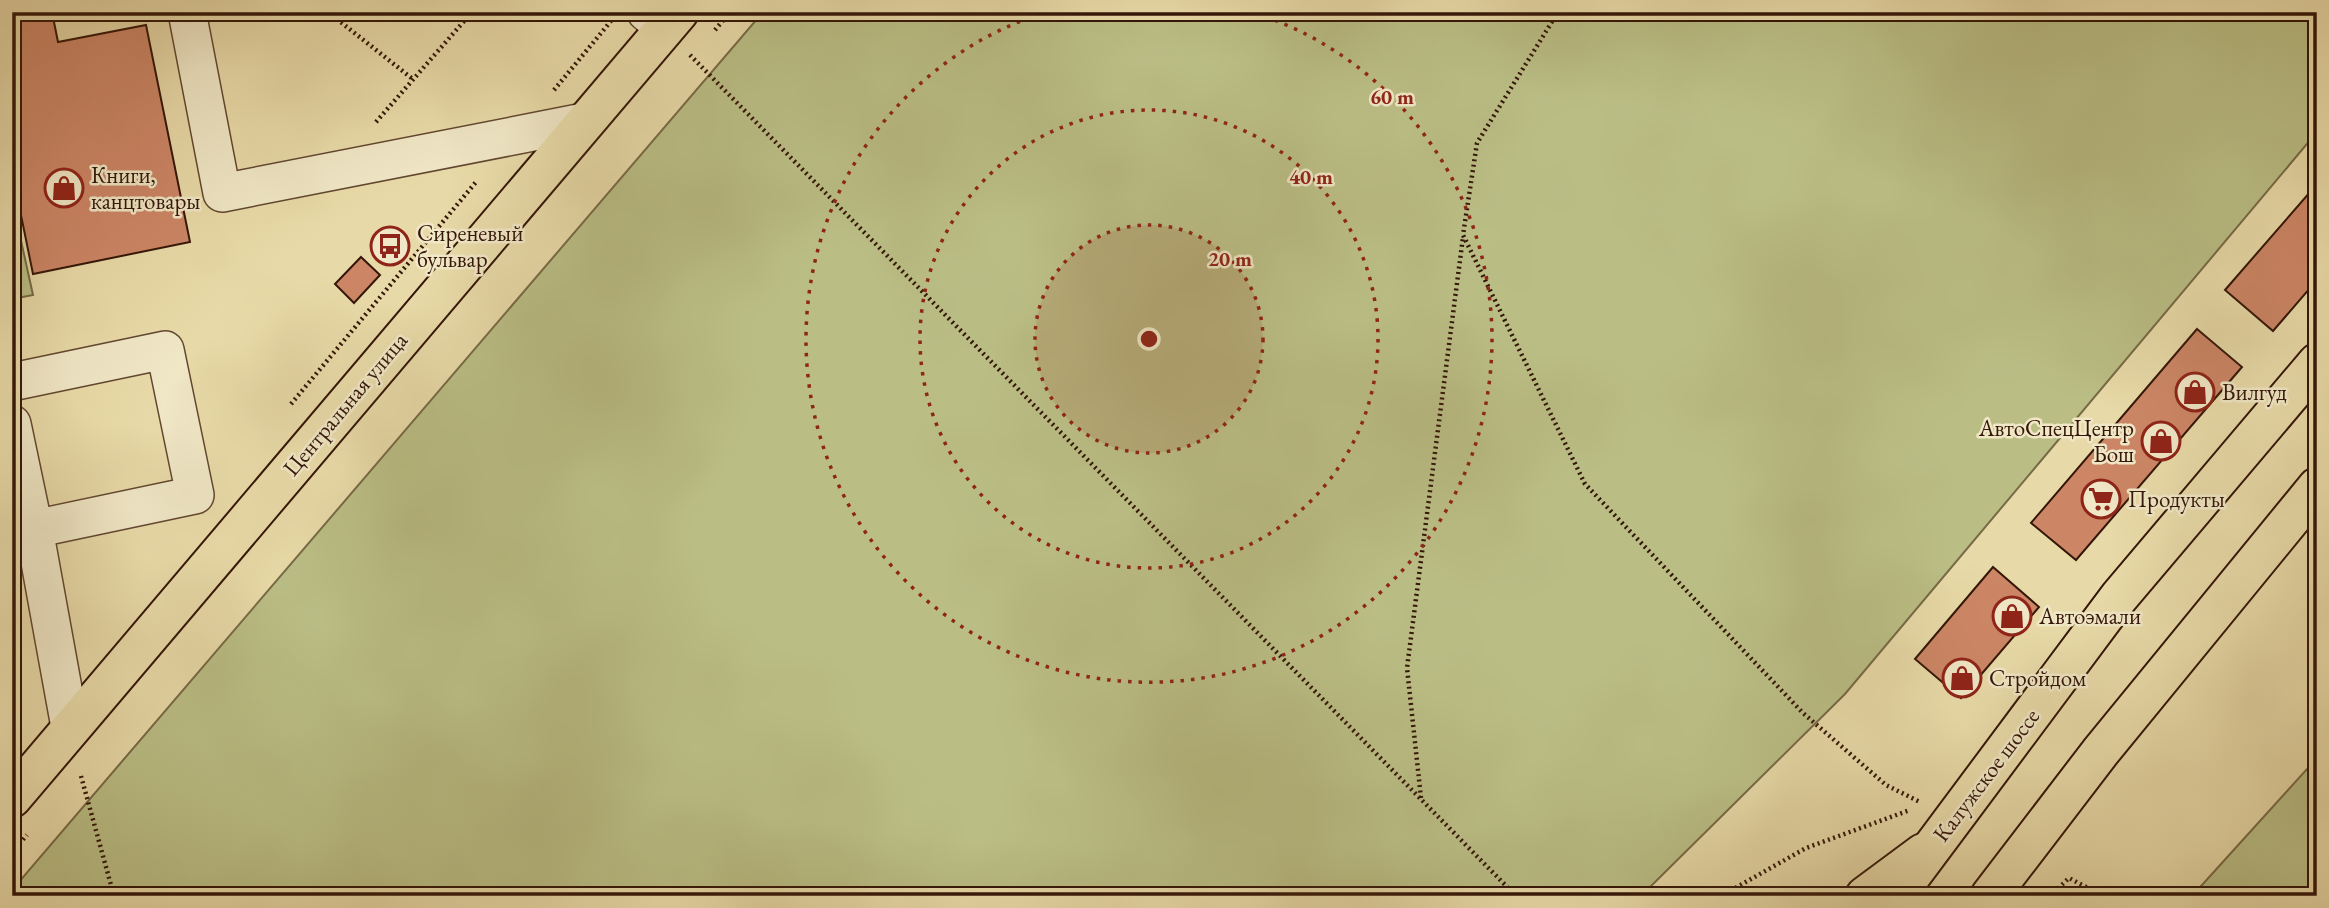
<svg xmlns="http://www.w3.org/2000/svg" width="2329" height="908" viewBox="0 0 2329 908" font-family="'EB Garamond',serif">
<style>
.green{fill:#babe85;stroke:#776a46;stroke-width:2}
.building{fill:#cc8666;stroke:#341608;stroke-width:2}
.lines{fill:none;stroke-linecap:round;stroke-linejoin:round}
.minor-casing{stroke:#614730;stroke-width:40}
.major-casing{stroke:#341608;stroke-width:42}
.highway-casing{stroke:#341608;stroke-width:42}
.path{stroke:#341608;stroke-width:4.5;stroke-dasharray:2 3.5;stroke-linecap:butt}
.minor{stroke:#f0e7c6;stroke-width:37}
.major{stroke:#e8daa8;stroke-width:38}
.highway{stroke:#e8daa8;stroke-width:38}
.ring{fill:none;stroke:#8f2418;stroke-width:3.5;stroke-dasharray:3.5 7}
.labels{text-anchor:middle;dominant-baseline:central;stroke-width:5;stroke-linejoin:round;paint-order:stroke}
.poi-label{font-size:23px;fill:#341608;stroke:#f0e7c6;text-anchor:start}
.street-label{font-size:23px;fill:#341608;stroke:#f0e7c6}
.centre{fill:#8f2418;stroke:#f0e7c6;stroke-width:3.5}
.ring-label{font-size:21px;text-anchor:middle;font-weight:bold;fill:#8f2418;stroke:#f0e7c6;stroke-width:5;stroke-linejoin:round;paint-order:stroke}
</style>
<rect width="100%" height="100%" fill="#e8daa8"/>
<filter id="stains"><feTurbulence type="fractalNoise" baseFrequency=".00286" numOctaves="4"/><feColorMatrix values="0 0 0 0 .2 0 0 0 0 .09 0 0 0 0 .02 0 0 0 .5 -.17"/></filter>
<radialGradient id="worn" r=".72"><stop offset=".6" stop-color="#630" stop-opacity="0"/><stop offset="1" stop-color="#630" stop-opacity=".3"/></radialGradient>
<!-- green -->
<g class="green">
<polygon points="763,12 2317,12 2317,132 1845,694 1641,896 12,896 12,890"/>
<polygon points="12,200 33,295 12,299"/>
<polygon points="2317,758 2317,896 2192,896"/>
</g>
<!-- building -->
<g class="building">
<polygon points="12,12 52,12 58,42 146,25 190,242 33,274 12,171"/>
<polygon points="2317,184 2317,280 2273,331 2225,290"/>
<polygon points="361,257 380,275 354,303 335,284"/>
<polygon points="2197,329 2242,367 2076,560 2031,523"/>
<polygon points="1993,567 2039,607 1961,698 1915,659"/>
</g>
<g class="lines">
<defs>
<g id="minor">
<polyline points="187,12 222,193 584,122"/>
<polyline points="646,12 665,28"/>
<polyline points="12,382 165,350 195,495 34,529"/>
<polyline points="12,424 34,529 70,727"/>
</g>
<g id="major">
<polyline points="12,798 679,12"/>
<polyline points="1865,896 1923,853"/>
</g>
<g id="highway">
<polyline points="1896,896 2119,597 2317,363"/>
<polyline points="1990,896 2101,751 2317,487"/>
</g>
</defs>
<!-- minor casing -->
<use href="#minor" class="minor-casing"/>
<!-- major casing -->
<use href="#major" class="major-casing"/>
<!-- highway casing -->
<use href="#highway" class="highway-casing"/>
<!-- path -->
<g class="path">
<polyline points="328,12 414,80"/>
<polyline points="1558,12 1477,143 1463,235 1585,484 1803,713 1886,785 1920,802"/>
<polyline points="715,30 730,12"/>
<polyline points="690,55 1516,896"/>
<polyline points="554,90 611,21"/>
<polyline points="376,122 472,12"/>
<polyline points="291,404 476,182"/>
<polyline points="81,776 114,896"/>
<polyline points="1421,798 1407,668 1463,237"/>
<polyline points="12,852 27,835"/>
<polyline points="1721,896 1806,848 1910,810"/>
<polyline points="2050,896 2069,878 2103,896"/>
</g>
<!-- minor -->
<use href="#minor" class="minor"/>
<!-- major -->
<use href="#major" class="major"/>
<!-- highway -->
<use href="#highway" class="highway"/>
</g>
<!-- distance rings -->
<circle cx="1149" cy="339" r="114" fill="#8f2418" fill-opacity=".12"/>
<g class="ring">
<circle cx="1149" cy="339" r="114"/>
<circle cx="1149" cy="339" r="229"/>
<path d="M1255 13A343 343 0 1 1 1043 13"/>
</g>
<!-- icons -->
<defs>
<symbol id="shop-ring" viewBox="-11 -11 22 22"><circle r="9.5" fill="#f0e7c6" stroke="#8f2418" stroke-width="1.5"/><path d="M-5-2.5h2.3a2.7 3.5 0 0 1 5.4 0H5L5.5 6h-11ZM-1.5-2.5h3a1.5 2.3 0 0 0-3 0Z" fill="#8f2418"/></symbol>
<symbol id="bus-ring" viewBox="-11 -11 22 22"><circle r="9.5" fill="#f0e7c6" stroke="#8f2418" stroke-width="1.5"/><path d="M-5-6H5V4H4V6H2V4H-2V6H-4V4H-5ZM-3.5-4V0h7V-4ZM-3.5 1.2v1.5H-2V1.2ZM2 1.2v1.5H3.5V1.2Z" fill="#8f2418"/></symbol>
<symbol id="supermarket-ring" viewBox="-11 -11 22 22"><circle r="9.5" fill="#f0e7c6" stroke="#8f2418" stroke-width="1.5"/><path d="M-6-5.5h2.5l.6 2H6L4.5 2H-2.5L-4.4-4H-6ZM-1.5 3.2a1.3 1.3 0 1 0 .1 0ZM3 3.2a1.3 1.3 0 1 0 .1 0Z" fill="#8f2418"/></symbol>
</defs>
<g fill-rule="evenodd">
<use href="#shop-ring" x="42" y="166" width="44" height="44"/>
<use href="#bus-ring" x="368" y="224" width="44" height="44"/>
<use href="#shop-ring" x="2173" y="370" width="44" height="44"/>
<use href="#shop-ring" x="2139" y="419" width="44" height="44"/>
<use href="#supermarket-ring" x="2079" y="477" width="44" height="44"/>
<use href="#shop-ring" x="1990" y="594" width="44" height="44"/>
<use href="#shop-ring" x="1940" y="656" width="44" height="44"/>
</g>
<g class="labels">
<!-- poi labels -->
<g class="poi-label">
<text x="91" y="175">Книги,<tspan x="91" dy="26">канцтовары</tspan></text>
<text x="417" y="233">Сиреневый<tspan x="417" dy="26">бульвар</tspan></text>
<text x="2222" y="392">Вилгуд</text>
<text x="2134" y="428" text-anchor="end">АвтоСпецЦентр<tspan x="2134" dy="26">Бош</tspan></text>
<text x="2128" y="499">Продукты</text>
<text x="2039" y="616">Автоэмали</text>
<text x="1989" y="678">Стройдом</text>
</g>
<!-- street labels -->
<g class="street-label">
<text transform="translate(345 404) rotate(-50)">Центральная улица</text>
<text transform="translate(1986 775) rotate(-53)">Калужское шоссе</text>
</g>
</g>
<circle cx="1149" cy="339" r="10" class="centre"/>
<g class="ring-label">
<text x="1392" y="104">60 m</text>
<text x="1311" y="184">40 m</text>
<text x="1230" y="266">20 m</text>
</g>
<!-- margin -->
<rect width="2329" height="908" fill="none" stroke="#e8daa8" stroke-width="42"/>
<rect x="14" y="14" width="2301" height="880" fill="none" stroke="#341608" stroke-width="3.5"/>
<rect x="21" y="21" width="2287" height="866" fill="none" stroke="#341608" stroke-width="2"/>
<rect width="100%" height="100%" filter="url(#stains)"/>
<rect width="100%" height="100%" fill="url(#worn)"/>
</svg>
